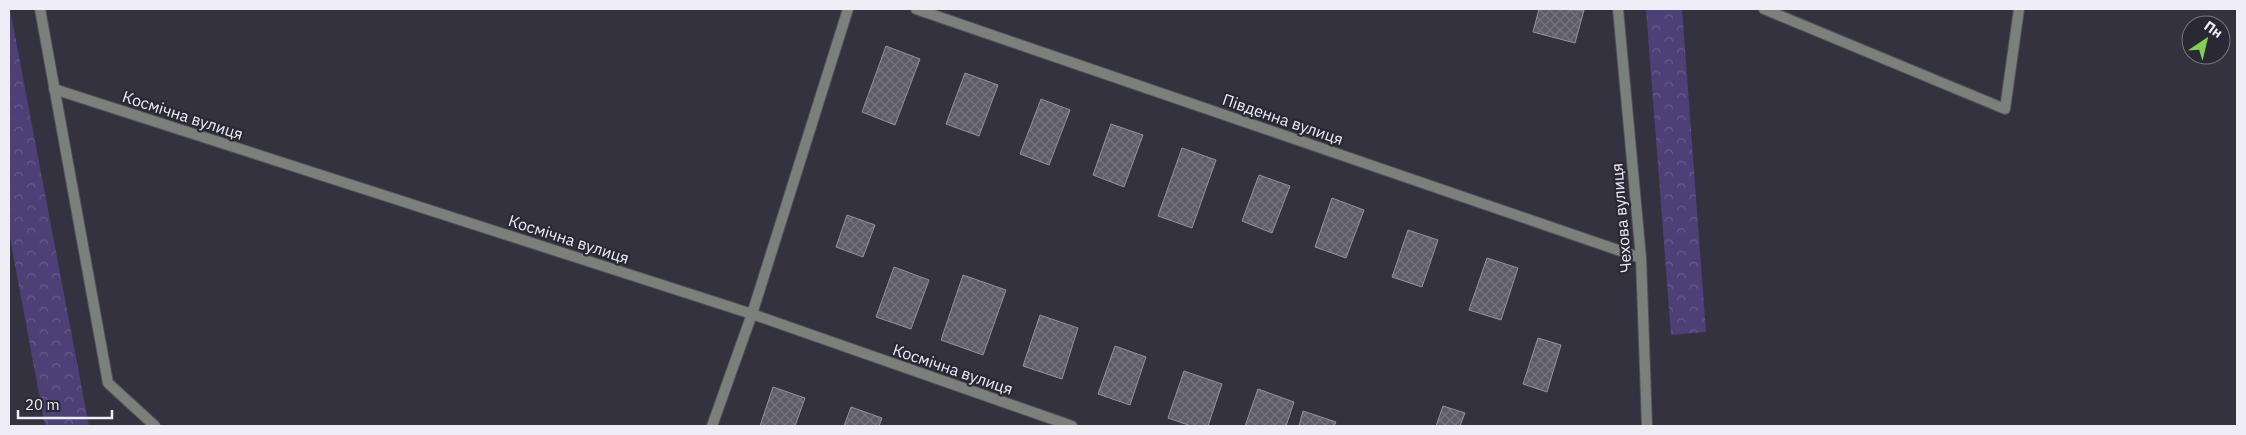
<svg xmlns="http://www.w3.org/2000/svg" width="2246" height="435" viewBox="0 0 2246 435" font-family="'IBM Plex Sans',sans-serif">
<style>
.forest{fill:url(#forest-crowns)}
.building{fill:url(#building-cross-hatch);stroke:#93919f}
.lines{fill:none;stroke-linecap:round;stroke-linejoin:round}
.service-casing{stroke:#52505b;stroke-width:12}
.minor-casing{stroke:#52505b;stroke-width:12}
.service{stroke:#7c807b;stroke-width:10}
.minor{stroke:#7c807b;stroke-width:10}
.labels{text-anchor:middle;dominant-baseline:central;stroke-width:4.5;stroke-linejoin:round;paint-order:stroke}
.street-label{font-size:16px;fill:#efeef6;stroke:#2a2834}
</style>
<defs>
<pattern id="forest-crowns" width="20" height="18" patternUnits="userSpaceOnUse" patternTransform="scale(1.25)"><rect width="20" height="18" fill="#4c4077"/><path d="M2 6a3 3 0 1 1 6 0M12 15a3 3 0 1 1 6 0" fill="none" stroke="#665c8b"/></pattern>
<pattern id="building-cross-hatch" width="8" height="8" patternUnits="userSpaceOnUse" patternTransform="scale(1.25)"><rect width="8" height="8" fill="#5e5c69"/><path d="M0 0l8 8M0 8l8-8" fill="none" stroke="#75747f"/></pattern>
</defs>
<rect width="100%" height="100%" fill="#34323e"/>
<!-- forest -->
<g class="forest">
<polygon points="9,9 10,9 89,426 45,426 9,233"/>
<polygon points="1646,9 1682,9 1706,332 1671,335"/>
</g>
<!-- building -->
<g class="building">
<polygon points="1539,9 1584,10 1575,43 1533,32"/>
<polygon points="886,46 920,59 895,125 862,112"/>
<polygon points="965,73 998,85 979,136 946,124"/>
<polygon points="1041,99 1070,110 1049,165 1020,154"/>
<polygon points="1111,124 1143,135 1124,187 1093,175"/>
<polygon points="1182,148 1216,160 1192,228 1158,216"/>
<polygon points="1259,175 1290,186 1272,233 1242,221"/>
<polygon points="1332,198 1364,210 1346,258 1315,247"/>
<polygon points="847,215 875,225 863,257 836,247"/>
<polygon points="1408,230 1438,240 1422,287 1392,277"/>
<polygon points="1487,258 1518,268 1501,320 1469,310"/>
<polygon points="894,267 929,280 911,329 876,317"/>
<polygon points="963,275 1006,290 983,355 941,340"/>
<polygon points="1040,315 1078,328 1062,379 1023,366"/>
<polygon points="1538,338 1561,345 1547,392 1523,384"/>
<polygon points="1115,346 1146,357 1130,405 1098,394"/>
<polygon points="1184,371 1222,384 1208,426 1191,426 1168,418"/>
<polygon points="773,387 805,398 795,426 760,426"/>
<polygon points="1258,389 1294,402 1286,426 1245,426"/>
<polygon points="1443,406 1465,413 1460,426 1436,426"/>
<polygon points="851,407 882,418 879,426 844,426"/>
<polygon points="1303,411 1336,422 1334,426 1299,426"/>
</g>
<g class="lines">
<defs>
<g id="service">
<polyline points="1764,9 2005,109 2019,9"/>
<polyline points="712,426 752,314 848,9"/>
</g>
<g id="minor">
<polyline points="40,9 108,383 155,426"/>
<polyline points="916,9 1641,258"/>
<polyline points="1618,9 1641,258 1647,426"/>
<polyline points="54,89 752,314 1072,426"/>
</g>
</defs>
<!-- service casing -->
<use href="#service" class="service-casing"/>
<!-- minor casing -->
<use href="#minor" class="minor-casing"/>
<!-- service -->
<use href="#service" class="service"/>
<!-- minor -->
<use href="#minor" class="minor"/>
</g>
<g class="labels">
<!-- street labels -->
<g class="street-label">
<text transform="translate(183 115) rotate(18)">Космічна вулиця</text>
<text transform="translate(1283 119) rotate(19)">Південна вулиця</text>
<text transform="translate(1621 218) rotate(-95)">Чехова вулиця</text>
<text transform="translate(569 239) rotate(18)">Космічна вулиця</text>
<text transform="translate(953 369) rotate(19)">Космічна вулиця</text>
</g>
</g>
<!-- border -->
<rect width="2246" height="435" fill="none" stroke="#efeef6" stroke-width="20"/>
<!-- north arrow -->
<g transform="translate(2206 40) rotate(35)"><circle r="24" fill="#2a2834" stroke="#797782"/>
<path d="M0-4L9 19L0 12L-9 19Z" fill="#81d051"/>
<text y="-8" font-size="14" font-weight="bold" text-anchor="middle" fill="#efeef6">Пн</text>
</g>
<!-- scale -->
<path d="M18 410v8h94v-8" fill="none" stroke="#efeef6" stroke-width="2.5"/>
<text x="25" y="410" font-size="15" fill="#efeef6" stroke="#2a2834" stroke-width="4" paint-order="stroke">20 m</text>
</svg>
